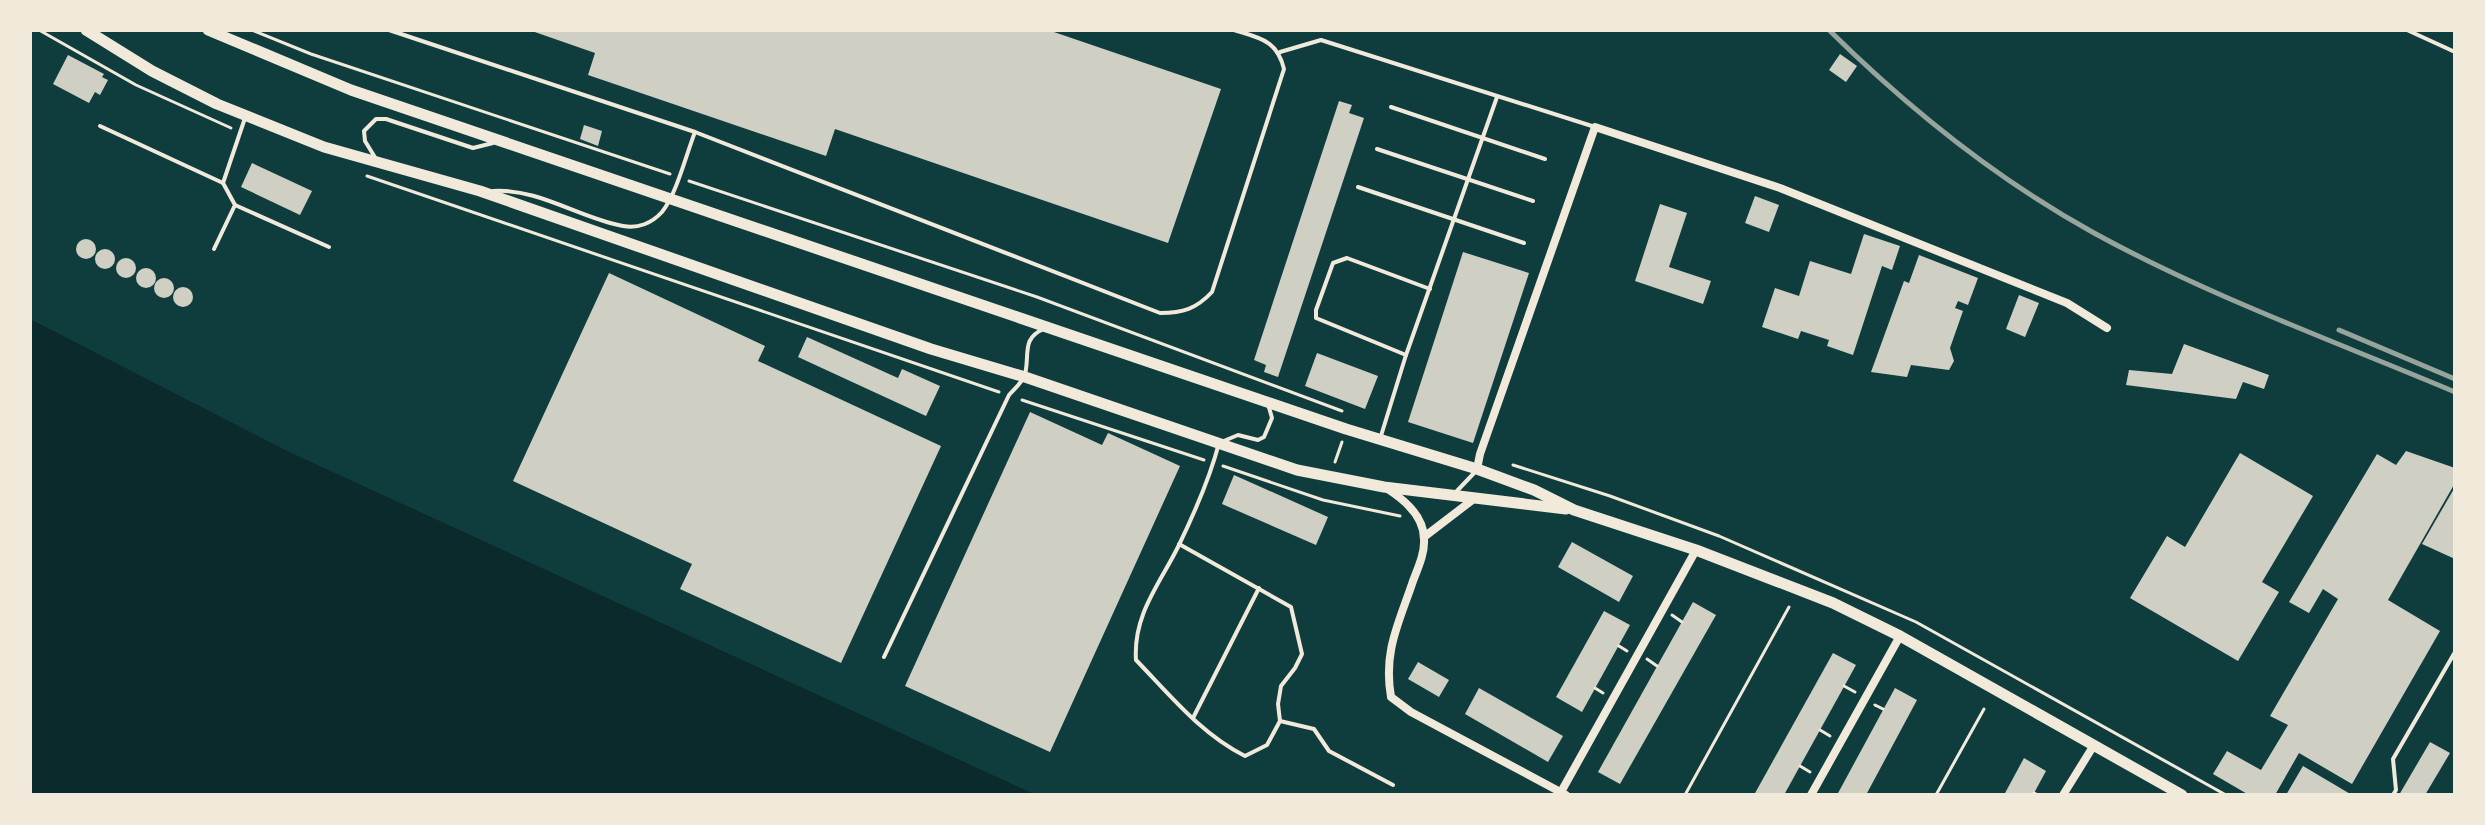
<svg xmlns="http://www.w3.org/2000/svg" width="2485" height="825" viewBox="0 0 2485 825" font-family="Arial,sans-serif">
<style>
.water{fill:#0a2a2b}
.building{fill:#cfcfc3}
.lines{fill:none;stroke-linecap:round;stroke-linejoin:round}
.path{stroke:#f1e9da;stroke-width:3}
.service{stroke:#f1e9da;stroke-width:4}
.minor{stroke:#f1e9da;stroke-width:8}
.secondary{stroke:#f1e9da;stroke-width:11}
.rail{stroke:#97a49c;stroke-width:5}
</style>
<rect width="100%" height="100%" fill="#0f3d3e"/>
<!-- water -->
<polygon class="water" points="30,319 285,450 1036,795 30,795"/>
<!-- building -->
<g class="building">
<polygon points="529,30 1048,30 1221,89 1168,243 835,129 826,156 588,75 595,53"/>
<polygon points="1840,54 1857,66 1846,82 1829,70"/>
<polygon points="68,55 104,74 102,77 108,80 100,95 95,92 89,103 53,84"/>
<polygon points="1339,101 1352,105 1349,113 1364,118 1278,377 1264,372 1266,365 1254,360"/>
<polygon points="584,125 602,131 598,146 580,139"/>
<polygon points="252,163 312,191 300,215 241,187"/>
<polygon points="1755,196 1779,205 1769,232 1745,223"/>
<polygon points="1660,204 1687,213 1669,267 1711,281 1703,304 1635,281"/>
<polygon points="1864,234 1900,246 1892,270 1882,266 1853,355 1827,346 1829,340 1801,331 1798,339 1762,327 1775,288 1799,296 1810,261 1851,274"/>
<circle cx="86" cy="249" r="10"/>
<circle cx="105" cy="259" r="10"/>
<polygon points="1463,252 1529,273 1473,443 1408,422"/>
<polygon points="1919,255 1978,278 1968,305 1958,301 1955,308 1963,311 1950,348 1954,361 1949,370 1911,365 1907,377 1871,372 1904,281 1909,283"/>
<circle cx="126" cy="268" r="10"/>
<circle cx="146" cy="278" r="10"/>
<polygon points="609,273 765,346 758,361 941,446 841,663 680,589 692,564 513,481"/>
<circle cx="164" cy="288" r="10"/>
<circle cx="183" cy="297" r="10"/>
<polygon points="2019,295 2039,303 2025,337 2006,329"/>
<polygon points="807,337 898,378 902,369 940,386 926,416 798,357"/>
<polygon points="2184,344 2269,375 2264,389 2243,382 2236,399 2126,385 2129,370 2172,374"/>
<polygon points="1317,353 1378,376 1365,409 1305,386"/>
<polygon points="1030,412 1102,445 1108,433 1180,466 1050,752 905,686"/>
<polygon points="2406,451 2455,468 2455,483 2388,600 2440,631 2352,784 2299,753 2275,795 2249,795 2213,774 2227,751 2261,770 2288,725 2270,716 2338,599 2323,589 2309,613 2289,602 2377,454 2396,465"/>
<polygon points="2240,453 2313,496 2262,582 2279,592 2238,661 2130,598 2167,536 2185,547"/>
<polygon points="1234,475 1328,517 1316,545 1222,504"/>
<polygon points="2455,487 2455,559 2422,544"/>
<polygon points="1572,542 1633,576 1619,602 1558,567"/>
<polygon points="1693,602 1716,615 1620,784 1598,772"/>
<polygon points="1604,611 1630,625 1582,712 1556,697"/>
<polygon points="1833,653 1856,665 1784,795 1754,795"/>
<polygon points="1418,662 1449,680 1439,697 1408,679"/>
<polygon points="1479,688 1563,736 1548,762 1465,714"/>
<polygon points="1895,688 1917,700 1866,795 1837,795"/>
<polygon points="2430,742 2450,753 2425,795 2399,795"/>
<polygon points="2024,758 2046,771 2033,795 2004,795"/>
<polygon points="2303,766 2352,795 2286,795"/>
</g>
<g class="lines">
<!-- path -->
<g class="path">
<polyline points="39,30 136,85 231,128"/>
<polyline points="252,30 311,54 670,174"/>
<polyline points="367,176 999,392"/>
<polyline points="689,181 1037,297 1342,411"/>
<polyline points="1022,400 1204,460"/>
<polyline points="1335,462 1342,442"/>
<polyline points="1513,465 1610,496 1719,536 1916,622 2226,795"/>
<polyline points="1223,466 1323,500 1400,516"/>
<polyline points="1672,615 1682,622"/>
<polyline points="1619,646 1627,651"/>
<polyline points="1647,659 1657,666"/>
<polyline points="1844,686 1855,692"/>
<polyline points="1595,688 1603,693"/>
<polyline points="1875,705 1883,709"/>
<polyline points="1820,730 1830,736"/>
<polyline points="1800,766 1810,772"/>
<polyline points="2034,793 2038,795"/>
<polyline points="1685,795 1789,607"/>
<polyline points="1936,795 1984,709"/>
</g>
<!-- service -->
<g class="service">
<path d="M389,30l306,102 465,181c23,0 36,-4 52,-21l72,-223c-7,-29 -24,-31 -50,-39"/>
<polyline points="2407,30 2455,52"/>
<polyline points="1280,52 1321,40 1595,127"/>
<polyline points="1391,107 1545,159"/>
<polyline points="100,126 223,183"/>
<polyline points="1377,149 1533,201"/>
<polyline points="376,159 365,141 364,131 376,119 386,119 473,148 493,143"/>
<polyline points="1358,187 1524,243"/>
<path d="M493,191c46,-3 86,27 130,35 15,3 29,-3 39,-14 15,-19 24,-57 33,-80"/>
<polyline points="235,205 329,247"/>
<polyline points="214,249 235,205 223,183 245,118"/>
<polyline points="1406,355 1316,318 1316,310 1333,263 1347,258 1430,289"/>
<polyline points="1380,439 1406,355 1497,97"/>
<polyline points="1456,492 1475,472"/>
<path d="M1179,544l112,63 11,47 -7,14 -14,18 -3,18 2,17 -13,24 -22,11c-44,-22 -75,-61 -109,-96 -3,-45 23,-75 42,-113 16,-33 32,-69 41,-104l19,-8 20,5 6,-3 8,-19 -4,-14"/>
<path d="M884,657l125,-262c5,-6 14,-13 16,-21 5,-19 -4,-36 19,-45"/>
<polyline points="1193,718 1259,588"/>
<polyline points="1280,721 1314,729 1329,751 1393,785"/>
<polyline points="2393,795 2396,790 2393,759 2455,652"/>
</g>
<!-- minor -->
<g class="minor">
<polyline points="1477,469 1480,454 1595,127 1780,188 2067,303 2107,328"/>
<path d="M1389,490c17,11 35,27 35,49 1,14 -6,29 -11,42 -14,42 -30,70 -22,116l20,15 155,83"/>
<polyline points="1424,537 1475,498"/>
<polyline points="1561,792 1696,550"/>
<polyline points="1811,795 1900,636"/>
<polyline points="2063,795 2094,745"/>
</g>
<!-- secondary -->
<g class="secondary">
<polyline points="86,30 152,71 217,104 324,147 480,191 931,349 1025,377 1297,470 1384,487 1566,509"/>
<polyline points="208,30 351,90 1346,429 1477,469 1534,490 1574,510 1696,550 1833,603 1900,636 2182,795"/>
</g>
<!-- rail -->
<g class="rail">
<path d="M1829,30c79,78 167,149 265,203 115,63 240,108 361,159"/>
<polyline points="2339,330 2455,379"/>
</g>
</g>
<!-- border -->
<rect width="2485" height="825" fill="none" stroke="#f1e9da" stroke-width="64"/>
</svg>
